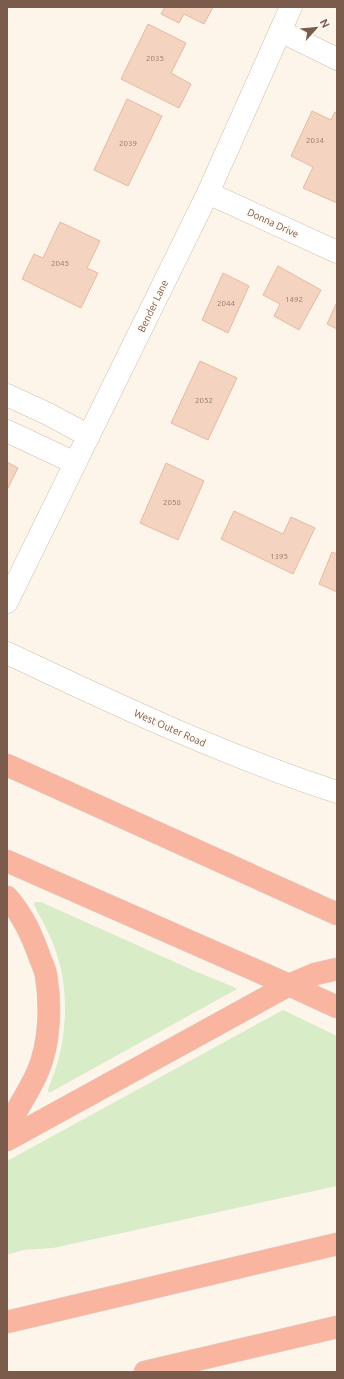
<svg xmlns="http://www.w3.org/2000/svg" width="344" height="1379" viewBox="0 0 344 1379" font-family="Ubuntu,sans-serif">
<style>
.green{fill:#d7ecc7}
.building{fill:#f4d4c1;stroke:#e7b9a0}
.lines{fill:none;stroke-linecap:round;stroke-linejoin:round}
.minor-casing{stroke:#d1bdae;stroke-width:23}
.highway-casing{stroke:#dad1cd;stroke-width:23}
.minor{stroke:#fff;stroke-width:22}
.highway{stroke:#f9b5a0;stroke-width:22}
.labels{text-anchor:middle;dominant-baseline:central;stroke-width:3;stroke-linejoin:round;paint-order:stroke}
.number-label{font-size:8px;fill:#987969}
.street-label{font-size:10px;fill:#7a5b4c;stroke:#fff9f2}
</style>
<rect width="100%" height="100%" fill="#fdf5ea"/>
<!-- green -->
<g class="green">
<path d="M35,902h6l149,67 46,19 1,1 -188,104 -1,-3c3,-9 7,-19 10,-29 10,-37 10,-79 -4,-115 -5,-13 -12,-26 -19,-39l-1,-3z"/>
<polygon points="283,1010 337,1036 337,1186 53,1248 23,1250 7,1255 7,1161"/>
</g>
<!-- building -->
<g class="building">
<polygon points="165,7 213,7 204,24 184,14 179,23 161,14"/>
<polygon points="148,24 186,43 171,73 191,84 179,108 121,79"/>
<polygon points="127,99 162,116 128,186 94,170"/>
<polygon points="312,111 331,120 335,112 337,113 337,203 303,188 313,167 291,156"/>
<polygon points="60,222 100,241 87,268 98,273 81,308 22,279 34,254 43,258"/>
<polygon points="278,266 321,290 299,330 274,316 280,304 263,295"/>
<polygon points="223,273 249,286 228,333 202,320"/>
<polygon points="337,302 337,329 327,324"/>
<polygon points="200,361 237,378 208,440 171,423"/>
<polygon points="7,462 18,468 7,490"/>
<polygon points="166,463 204,481 178,540 140,523"/>
<polygon points="234,511 283,534 291,517 315,528 293,574 221,539"/>
<polygon points="332,552 337,554 337,592 319,584"/>
</g>
<g class="lines">
<defs>
<g id="minor">
<polyline points="280,31 337,59"/>
<polyline points="208,193 337,252"/>
<polyline points="7,395 48,414 89,436"/>
<polyline points="7,431 75,463"/>
<polyline points="7,602 208,193 291,7"/>
<path d="M7,653c108,51 216,102 330,139"/>
</g>
<g id="highway">
<polyline points="7,765 337,914"/>
<polyline points="7,861 289,985 337,1007"/>
<path d="M7,897c16,18 25,38 33,61 2,5 5,11 6,17 5,29 4,68 -8,96 -8,19 -20,37 -31,55"/>
<polyline points="7,1140 289,985 315,974 337,969"/>
<polyline points="7,1322 337,1244"/>
<polyline points="145,1372 337,1327"/>
</g>
</defs>
<!-- minor casing -->
<use href="#minor" class="minor-casing"/>
<!-- highway casing -->
<use href="#highway" class="highway-casing"/>
<!-- minor -->
<use href="#minor" class="minor"/>
<!-- highway -->
<use href="#highway" class="highway"/>
</g>
<g class="labels">
<!-- number labels -->
<g class="number-label">
<text x="155" y="58">2035</text>
<text x="315" y="140">2034</text>
<text x="128" y="143">2039</text>
<text x="60" y="263">2045</text>
<text x="294" y="299">1492</text>
<text x="226" y="303">2044</text>
<text x="204" y="400">2052</text>
<text x="172" y="502">2058</text>
<text x="279" y="556">1395</text>
</g>
<!-- street labels -->
<g class="street-label">
<text transform="translate(273 223) rotate(25)">Donna Drive</text>
<text transform="translate(153 306) rotate(-64)">Bender Lane</text>
<text transform="translate(170 728) rotate(24)">West Outer Road</text>
</g>
</g>
<!-- border -->
<rect width="344" height="1379" fill="none" stroke="#7a5b4c" stroke-width="16"/>
<!-- north arrow -->
<g transform="translate(316 28) rotate(63)" stroke="#fff9f2" stroke-width="3" paint-order="stroke">
<path d="M0-3L7 15L0 10L-7 15Z" fill="#7a5b4c"/>
<text y="-6" font-size="11" font-weight="bold" text-anchor="middle" fill="#7a5b4c">N</text>
</g>
</svg>
